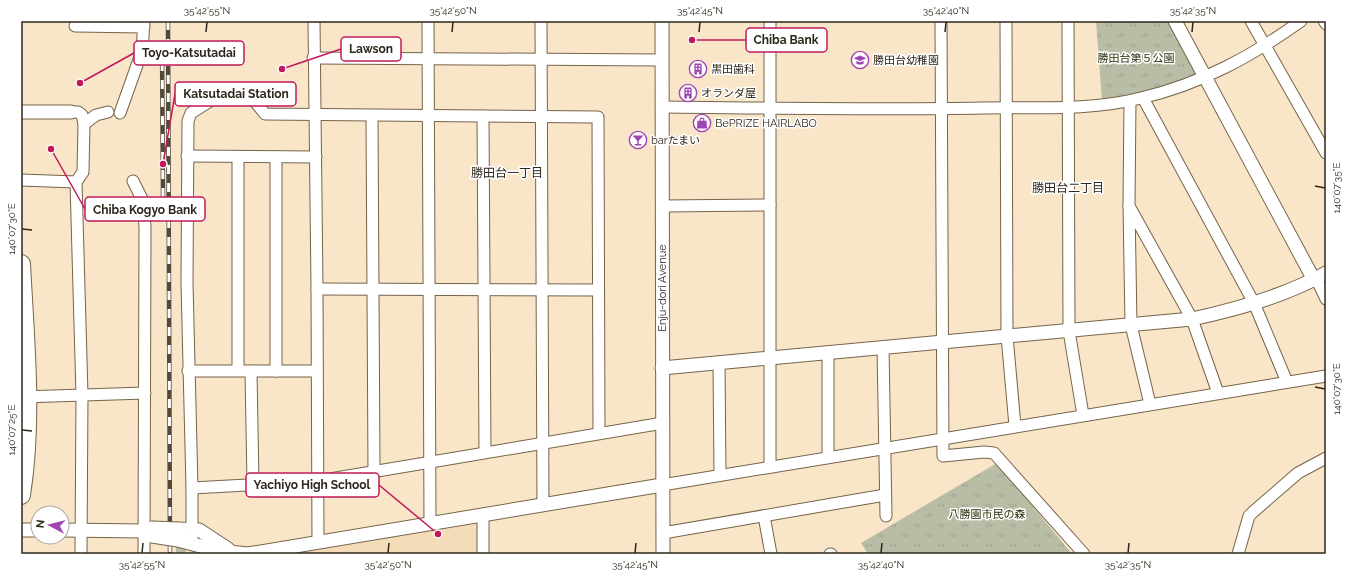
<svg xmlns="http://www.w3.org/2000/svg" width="1347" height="575" viewBox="0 0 1347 575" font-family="Raleway,'Noto Sans JP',sans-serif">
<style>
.built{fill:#f5dcb8}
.green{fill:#b9bda6}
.park{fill:url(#park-tufts)}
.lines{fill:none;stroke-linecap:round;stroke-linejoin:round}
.minor-casing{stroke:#75644a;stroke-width:13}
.tertiary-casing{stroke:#75644a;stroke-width:15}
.trunk-casing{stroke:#75644a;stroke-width:20}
.minor{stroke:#fff;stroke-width:11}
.tertiary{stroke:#fff;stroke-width:13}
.trunk{stroke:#fff;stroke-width:18}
.rail-casing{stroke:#52493a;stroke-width:4.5}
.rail{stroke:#fff;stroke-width:3;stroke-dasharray:9;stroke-linecap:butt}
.tertiary-bridge-casing{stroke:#75644a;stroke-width:15;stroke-linecap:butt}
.tertiary-bridge{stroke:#fff;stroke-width:13}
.ticks{fill:none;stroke:#2e271b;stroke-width:1.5}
.labels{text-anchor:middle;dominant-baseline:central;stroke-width:3;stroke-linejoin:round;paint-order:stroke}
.park-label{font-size:11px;fill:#292d07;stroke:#fff}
.poi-label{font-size:11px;fill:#2e271b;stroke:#fff;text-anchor:start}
.street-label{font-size:11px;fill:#2e271b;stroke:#fff}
.neighbourhood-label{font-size:12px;fill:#2e271b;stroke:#fff}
.leader{fill:none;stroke:#c2185b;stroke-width:1.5}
.callout-dot{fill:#c2185b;stroke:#fff;stroke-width:1.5}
.callout{fill:#fff;stroke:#c2185b;stroke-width:1.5}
.callout-label{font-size:12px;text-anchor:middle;font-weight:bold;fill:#2e271b}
.neatline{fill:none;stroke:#2e271b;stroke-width:1.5}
.ticks-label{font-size:10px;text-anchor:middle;fill:#2e271b}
</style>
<defs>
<pattern id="park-tufts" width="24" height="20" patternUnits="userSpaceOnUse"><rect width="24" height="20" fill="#b9bda6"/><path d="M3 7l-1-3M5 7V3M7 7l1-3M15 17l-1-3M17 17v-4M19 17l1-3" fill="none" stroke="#9fa28e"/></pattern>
</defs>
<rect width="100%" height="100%" fill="#f9e5c8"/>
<!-- built -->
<polygon class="built" points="477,521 479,524 479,554 271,554"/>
<!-- green -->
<polygon class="green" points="176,546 186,548 186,554 176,554"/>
<!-- park -->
<g class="park">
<polygon points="1096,21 1170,21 1201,75 1142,95 1102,100"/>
<polygon points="997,463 1072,554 868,554 861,543"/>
</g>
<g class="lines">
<defs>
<g id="minor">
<polyline points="314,21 317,289 318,542"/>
<polyline points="428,21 430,523"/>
<polyline points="541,21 543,505"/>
<polyline points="770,21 770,467"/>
<polyline points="941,21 943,456 984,452 994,453 1084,554"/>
<polyline points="1006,21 1007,336 1015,426"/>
<polyline points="1068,21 1069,331 1083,415"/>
<polyline points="1251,21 1326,153"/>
<polyline points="1324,21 1326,24"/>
<polyline points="75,26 144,27"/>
<polyline points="313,58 662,60"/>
<polyline points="249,94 265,114 598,117 599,432"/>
<polyline points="1143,98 1254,303 1287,382"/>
<polyline points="1130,101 1129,205 1131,325 1150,404"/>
<path d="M662,107c107,1 214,3 321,1 53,-1 107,3 158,-10 60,-14 111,-42 160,-77"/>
<polyline points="71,112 78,112 82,115 84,124 83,172 76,182 82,395 81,554"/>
<polyline points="120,113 142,51 144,21"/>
<polyline points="372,116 374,471"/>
<polyline points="483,116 485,452"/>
<polyline points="84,124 96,115 108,112"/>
<polyline points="187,156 316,157"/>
<polyline points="276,157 276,371"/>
<polyline points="21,180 76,182"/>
<polyline points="133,181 143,201 145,227 144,554"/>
<polyline points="663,206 770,205"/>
<polyline points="1129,206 1192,319 1218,393"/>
<polyline points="1316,278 1326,299"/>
<polyline points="317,289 598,290"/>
<polyline points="883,347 886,516"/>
<polyline points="828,352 828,457"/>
<polyline points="719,362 720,475"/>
<polyline points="238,370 238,157"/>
<polyline points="188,371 317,371"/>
<polyline points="251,371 253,484"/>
<polyline points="22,397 145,393"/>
<polyline points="662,485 1326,376"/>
<polyline points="192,488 318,481 663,423"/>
<polyline points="483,515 483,554"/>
<polyline points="764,516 771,554"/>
<polyline points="663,533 885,495"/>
<polyline points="192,542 192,488 187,283 188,121 191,113 221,94"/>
<polyline points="830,554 831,554"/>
<polyline points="1238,554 1249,516 1253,512 1298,473 1326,458"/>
</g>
<g id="tertiary">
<polyline points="662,21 663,554"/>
<polyline points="1175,21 1314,280"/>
<polyline points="21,112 71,112"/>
<path d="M662,368l530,-49c46,-10 93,-23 134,-46"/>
<polyline points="179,529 199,530 228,549"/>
<polyline points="21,530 38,530"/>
<polyline points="62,530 144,531 152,528"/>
<polyline points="178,540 219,551 248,554 662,485"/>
</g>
<path id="trunk" d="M21,264c4,77 12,155 0,231"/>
</defs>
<!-- minor casing -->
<use href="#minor" class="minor-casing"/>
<!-- tertiary casing -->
<use href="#tertiary" class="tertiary-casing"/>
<!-- trunk casing -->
<use href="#trunk" class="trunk-casing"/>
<!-- minor -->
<use href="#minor" class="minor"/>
<!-- tertiary -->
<use href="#tertiary" class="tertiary"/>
<!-- trunk -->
<use href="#trunk" class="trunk"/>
<defs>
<g id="rail">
<polyline points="168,21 170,554"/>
<polyline points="162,44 163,198"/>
</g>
</defs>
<!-- rail casing -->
<use href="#rail" class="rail-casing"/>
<!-- rail -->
<use href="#rail" class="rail"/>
<defs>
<g id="tertiary-bridge">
<polyline points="152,528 179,529"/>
<polyline points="152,536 178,540"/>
</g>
</defs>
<!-- tertiary-bridge casing -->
<use href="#tertiary-bridge" class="tertiary-bridge-casing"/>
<!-- tertiary-bridge -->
<use href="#tertiary-bridge" class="tertiary-bridge"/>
</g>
<!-- ticks -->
<path class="ticks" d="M206,32l1,-10M452,32l1,-10M699,32l1,-10M945,32l1,-10M1192,32l1,-10M1315,186l10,2M22,229l10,1M1315,387l10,2M22,430l10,1M142,553l1,-10M388,553l1,-10M635,553l1,-10M881,553l1,-10M1128,553l1,-10"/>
<!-- icons -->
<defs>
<symbol id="school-ring" viewBox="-11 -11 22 22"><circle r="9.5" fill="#fff" stroke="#9f46b2" stroke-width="1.5"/><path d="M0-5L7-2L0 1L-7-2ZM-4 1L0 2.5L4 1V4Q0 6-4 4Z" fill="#9f46b2"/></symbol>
<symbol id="building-ring" viewBox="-11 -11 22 22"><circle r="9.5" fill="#fff" stroke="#9f46b2" stroke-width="1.5"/><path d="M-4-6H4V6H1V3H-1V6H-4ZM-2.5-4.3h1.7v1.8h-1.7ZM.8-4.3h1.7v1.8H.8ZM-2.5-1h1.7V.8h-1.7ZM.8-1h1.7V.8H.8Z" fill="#9f46b2"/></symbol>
<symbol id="shop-ring" viewBox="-11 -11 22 22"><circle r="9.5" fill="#fff" stroke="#9f46b2" stroke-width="1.5"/><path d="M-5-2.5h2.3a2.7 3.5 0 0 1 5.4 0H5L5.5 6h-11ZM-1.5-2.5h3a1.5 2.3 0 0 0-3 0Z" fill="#9f46b2"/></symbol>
<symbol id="bar-ring" viewBox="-11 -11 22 22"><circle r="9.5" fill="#fff" stroke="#9f46b2" stroke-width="1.5"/><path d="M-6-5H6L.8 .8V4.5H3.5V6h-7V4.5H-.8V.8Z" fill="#9f46b2"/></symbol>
</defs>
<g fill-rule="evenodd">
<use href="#school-ring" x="850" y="50" width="20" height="20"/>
<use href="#building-ring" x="688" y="59" width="20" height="20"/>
<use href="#building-ring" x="678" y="83" width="20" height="20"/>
<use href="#shop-ring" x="692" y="113" width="20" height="20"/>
<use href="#bar-ring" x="628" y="130" width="20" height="20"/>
</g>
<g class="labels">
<!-- park labels -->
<g class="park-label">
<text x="1136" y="58">勝田台第５公園</text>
<text x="987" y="514">八勝園市民の森</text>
</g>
<!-- poi labels -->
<g class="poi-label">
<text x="873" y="60">勝田台幼稚園</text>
<text x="711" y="69">黒田歯科</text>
<text x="701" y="93">オランダ屋</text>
<text x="715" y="123">BePRIZE HAIRLABO</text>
<text x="651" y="140">barたまい</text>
</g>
<!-- street labels -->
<g class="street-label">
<text transform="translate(662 288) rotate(-90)">Enju-dori Avenue</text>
</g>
<!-- neighbourhood labels -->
<g class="neighbourhood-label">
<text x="507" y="173">勝田台一丁目</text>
<text x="1068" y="188">勝田台二丁目</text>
</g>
</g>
<!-- callouts -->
<path class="leader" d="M692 40L746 40M282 69L341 49M80 83L134 53M163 164L175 94M51 149L85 209M438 534L379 485"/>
<g class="callout-dot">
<circle cx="692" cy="40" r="4"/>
<circle cx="282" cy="69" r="4"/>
<circle cx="80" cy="83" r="4"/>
<circle cx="163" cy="164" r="4"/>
<circle cx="51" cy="149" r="4"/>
<circle cx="438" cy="534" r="4"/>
</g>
<g class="callout">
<rect x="746" y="28" width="81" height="24" rx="4"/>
<rect x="341" y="37" width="60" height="24" rx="4"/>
<rect x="134" y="41" width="110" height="24" rx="4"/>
<rect x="175" y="82" width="121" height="24" rx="4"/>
<rect x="85" y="197" width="120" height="24" rx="4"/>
<rect x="246" y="473" width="133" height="24" rx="4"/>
</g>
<g class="callout-label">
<text x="786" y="44">Chiba Bank</text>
<text x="371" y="53">Lawson</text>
<text x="189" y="57">Toyo-Katsutadai</text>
<text x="236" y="98">Katsutadai Station</text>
<text x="145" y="214">Chiba Kogyo Bank</text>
<text x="312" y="489">Yachiyo High School</text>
</g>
<!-- border -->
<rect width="1347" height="575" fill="none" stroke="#ffffff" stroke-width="44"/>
<!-- north arrow -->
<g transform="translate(50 525) rotate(277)"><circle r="19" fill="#ffffff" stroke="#aba9a4"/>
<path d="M0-3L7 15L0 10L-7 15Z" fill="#9f46b2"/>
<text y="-6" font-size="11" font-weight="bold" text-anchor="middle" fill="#2e271b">N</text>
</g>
<rect x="22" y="22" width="1303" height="531" class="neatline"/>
<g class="ticks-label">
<text x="207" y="14">35°42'55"N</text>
<text x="453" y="14">35°42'50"N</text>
<text x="700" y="14">35°42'45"N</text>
<text x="946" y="14">35°42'40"N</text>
<text x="1193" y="14">35°42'35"N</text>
<text transform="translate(1336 188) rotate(-90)" y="4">140°07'35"E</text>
<text transform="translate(11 229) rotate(-90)" y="4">140°07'30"E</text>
<text transform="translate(1336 389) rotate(-90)" y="4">140°07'30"E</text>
<text transform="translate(11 430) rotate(-90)" y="4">140°07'25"E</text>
<text x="142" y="568">35°42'55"N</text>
<text x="388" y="568">35°42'50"N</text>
<text x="635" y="568">35°42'45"N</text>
<text x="881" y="568">35°42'40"N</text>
<text x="1128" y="568">35°42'35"N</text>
</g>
</svg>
